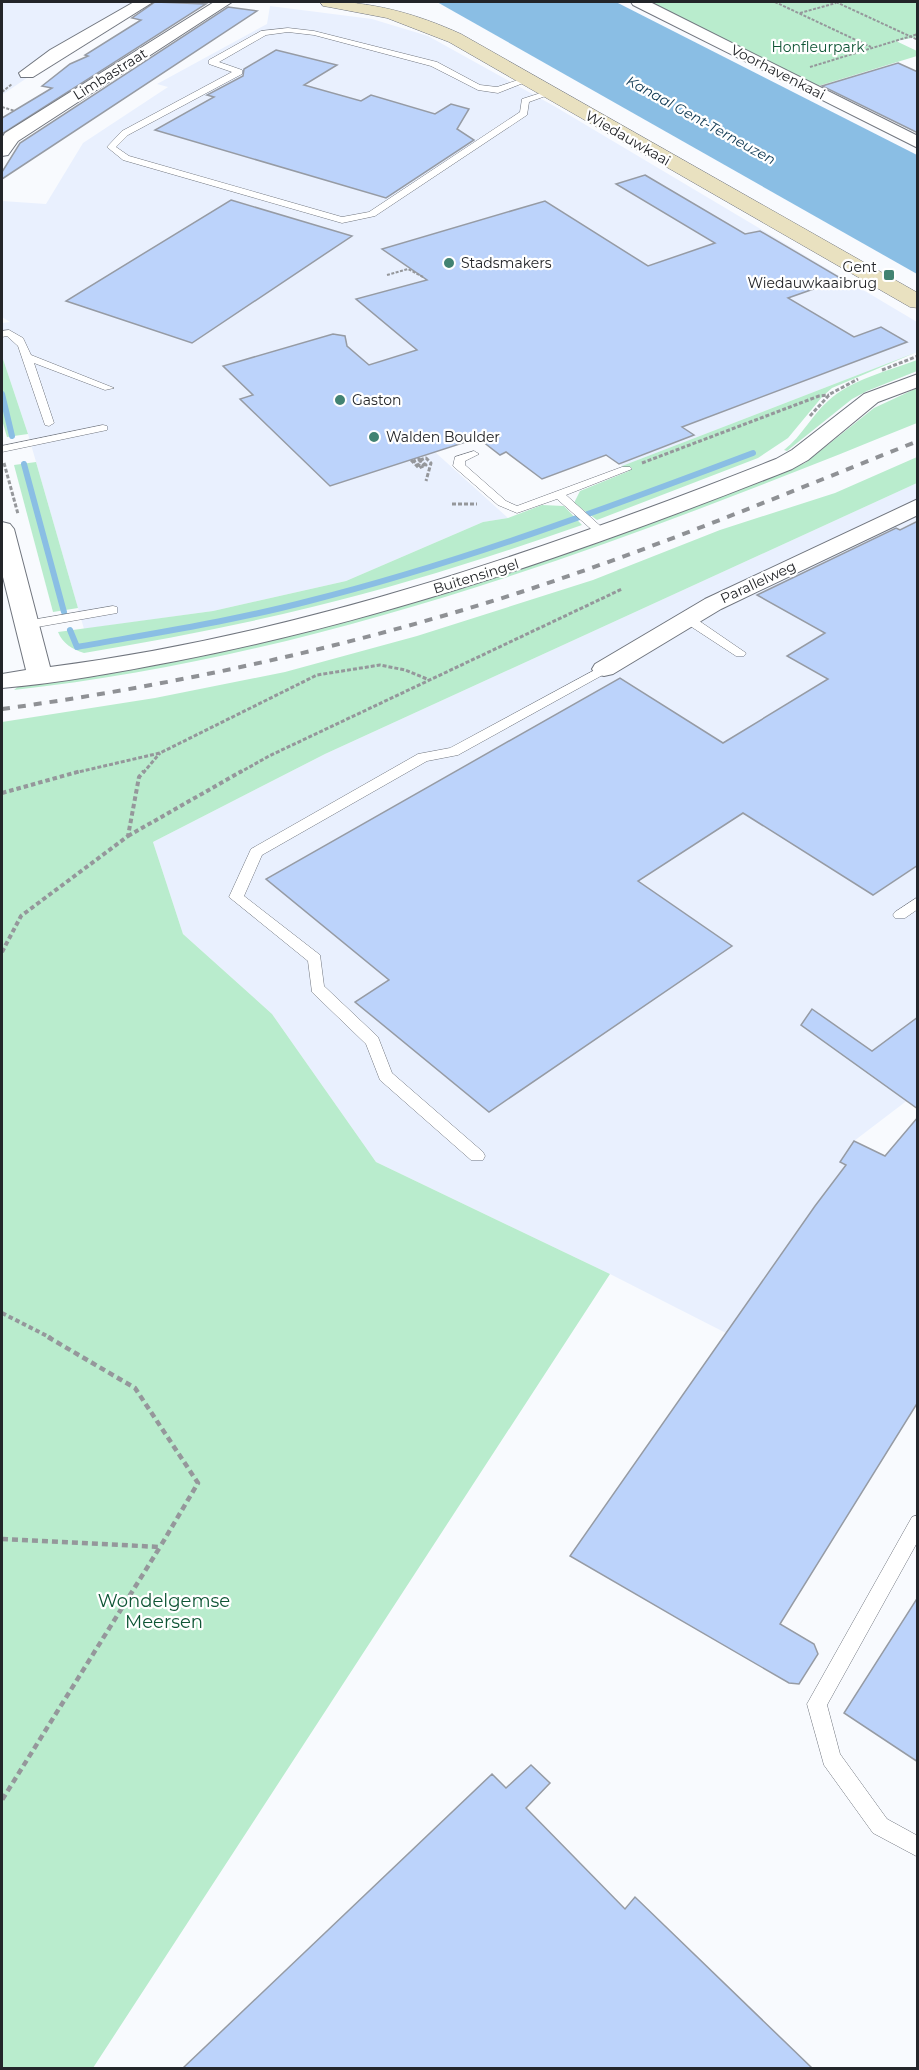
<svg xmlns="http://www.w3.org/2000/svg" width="919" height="2070" viewBox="0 0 919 2070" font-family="Montserrat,sans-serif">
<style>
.built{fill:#e9f0fe}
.green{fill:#b9eccd}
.water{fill:#8abee4}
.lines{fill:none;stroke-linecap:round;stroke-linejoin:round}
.stream{stroke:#8abee4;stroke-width:6}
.building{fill:#bcd3fb;stroke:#969ba4;stroke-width:1.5}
.lane-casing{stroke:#70757e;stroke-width:1}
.street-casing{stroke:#70757e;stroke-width:2}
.secondary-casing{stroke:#70757e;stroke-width:1}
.path-far3{stroke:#95979b;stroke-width:2;stroke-dasharray:3 1.5;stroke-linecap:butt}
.path-far2{stroke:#95979b;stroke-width:3;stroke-dasharray:4 2;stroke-linecap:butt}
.path-far1{stroke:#95979b;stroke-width:4;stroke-dasharray:4.5 3;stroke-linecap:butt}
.path{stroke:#95979b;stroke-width:4.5;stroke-dasharray:6 4;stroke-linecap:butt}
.lane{fill:#fff;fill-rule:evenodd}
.street{fill:#fff;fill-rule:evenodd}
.secondary{fill:#e9e1c0;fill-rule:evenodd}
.rail{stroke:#8f9195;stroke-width:4;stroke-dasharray:8 8;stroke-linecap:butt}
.poi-dot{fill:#428372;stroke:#fff;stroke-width:2}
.labels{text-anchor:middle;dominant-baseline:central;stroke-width:4.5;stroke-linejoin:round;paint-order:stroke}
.far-park-label{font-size:14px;fill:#0f5535;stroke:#fff}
.far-street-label{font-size:14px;fill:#232529;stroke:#fff}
.far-water-label{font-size:14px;font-style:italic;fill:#0d3751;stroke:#fff}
.far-poi-label{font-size:14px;fill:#232529;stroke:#fff;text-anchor:start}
.near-park-label{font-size:18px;fill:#0f5535;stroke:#fff}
</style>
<rect width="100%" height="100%" fill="#f8fafe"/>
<!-- built -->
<g class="built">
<polygon points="2,2 150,2 63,53 2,95"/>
<polygon points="270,6 372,19 428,36 554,106 917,322 917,352 622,466 540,412 512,427 435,452 508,518 483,522 346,581 213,611 84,629 28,434 2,356 2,323 10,322 2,317 2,201 46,204 83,143 168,87 157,84 267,24"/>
<polygon points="917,483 917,1093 854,1141 840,1161 846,1165 815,1206 726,1333 610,1274 376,1162 272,1014 183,934 153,842 325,754"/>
</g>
<!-- green -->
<g class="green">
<polygon points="646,2 917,2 917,37 896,41 917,51 917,56 815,87"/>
<polygon points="917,352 832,388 822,397 788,438 758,458 597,520 574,503 580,491 629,471 622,466"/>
<polygon points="2,356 28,434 7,437 2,420"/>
<path d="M917,360v11l-50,20 -15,8 -65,52 -3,-1c19,-15 27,-34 44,-49 24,-22 60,-30 89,-41z"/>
<path d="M917,388v35c-291,118 -588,232 -903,267l6,-5 174,-28 99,-22 174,-48 139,-47 199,-77 69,-55z"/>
<polygon points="917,457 917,483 325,754 153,842 183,934 272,1014 376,1162 610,1274 93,2068 2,2068 2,722 155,698 285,672 417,636 593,580 720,530 835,493"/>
<polygon points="36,462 78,608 53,612 14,465"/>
<path d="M542,505l22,1 18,19c-89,31 -179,60 -270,82 -76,19 -152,33 -228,46 -12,-4 -21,-9 -26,-21l155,-21 133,-30 137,-59 25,-4z"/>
</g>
<!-- water -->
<polygon class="water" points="437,2 616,2 917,155 917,274"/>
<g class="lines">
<!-- stream -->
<g class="stream">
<polyline points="2,394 12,436"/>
<polyline points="24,464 64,612"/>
<path d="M70,630l7,17c77,-14 156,-26 232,-46 151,-38 298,-93 444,-148"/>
</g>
</g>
<!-- building -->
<g class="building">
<polygon points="155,2 206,4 2,134 2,118 52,88 42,86 70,64 88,56 85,55 141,20 132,18"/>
<polygon points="228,7 257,11 2,179 2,172 20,143"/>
<polygon points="276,50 337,65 304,85 361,101 371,95 435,114 451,104 469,109 457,129 474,140 386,198 155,130 214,97 207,95 243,76 244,69"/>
<polygon points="898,63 918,72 918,133 822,86"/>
<polygon points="645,175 745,234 760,231 842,279 788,298 854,337 881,327 907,342 682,427 694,435 619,464 606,455 542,479 506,452 500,455 478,438 330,486 240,399 253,395 223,366 333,334 345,336 347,346 369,365 417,350 356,299 427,280 382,249 545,201 648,266 715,243 616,184"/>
<polygon points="231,200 352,236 192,343 66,301"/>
<polygon points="918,521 918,865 873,895 743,813 638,881 732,946 489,1112 355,1002 389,980 266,879 620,678 723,743 828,679 787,656 825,633 757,595 896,528 900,530"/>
<polygon points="812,1009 872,1051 918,1017 918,1109 801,1025"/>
<polygon points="918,1117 918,1402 780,1624 814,1644 818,1654 799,1684 789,1683 570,1556 815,1206 846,1165 840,1162 854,1141 885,1156"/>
<polygon points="918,1597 918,1762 844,1713"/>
<polygon points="531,1765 550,1783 526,1808 625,1909 635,1897 812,2068 183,2068 492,1774 506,1788"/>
</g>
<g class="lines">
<defs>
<g id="lane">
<polygon points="288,28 314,31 437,62 480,85 497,87 527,77 531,80 498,93 478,90 431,66 314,35 288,32 266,35 219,62 242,70 242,74 128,135 116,147 129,156 342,217 369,212 520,112 522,99 550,90 554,93 529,102 527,115 375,216 342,223 123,160 107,147 122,131 232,72 209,64 209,60 261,31"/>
<polygon points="9,330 23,338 31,355 114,388 105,390 34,363 54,423 49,426 45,425 18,346 7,336 2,337 2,331"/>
<polygon points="103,425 107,426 107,430 2,452 2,446"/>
<polygon points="474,451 479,454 465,461 465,465 506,501 517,506 622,467 630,467 632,469 566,495 607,532 609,534 603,537 599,536 557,499 517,513 498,505 453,466 455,457"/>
<polygon points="113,606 117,607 117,613 26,629 20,625 26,621"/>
<polygon points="688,615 692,616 746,653 744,656 736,656 684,622 684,616"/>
<polygon points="604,665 608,666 610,669 608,672 458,755 427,761 262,855 244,896 320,955 324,986 378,1037 392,1073 483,1152 485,1156 483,1160 471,1160 380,1080 366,1044 312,992 308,961 229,897 251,849 418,754 450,748"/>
<polygon points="918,897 918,909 905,918 895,918 893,915 895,912"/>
<polygon points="918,1515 918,1541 827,1705 840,1754 887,1819 918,1836 918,1857 873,1833 824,1765 807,1704 912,1517"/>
</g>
<g id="street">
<polygon points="134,2 153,2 33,77 21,77 19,73 50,50"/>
<polygon points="214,2 232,2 18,141 8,155 2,156 2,138 5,133"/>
<polygon points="631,2 650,2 918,136 918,148 633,5"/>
<path d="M918,374v13l-40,15 -70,58 -16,9c-202,80 -401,150 -616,192 -57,11 -116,22 -174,27v-14l24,-4 -24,-97v-51l8,2 4,5 36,138c252,-33 491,-115 726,-208l16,-9 72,-56z"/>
<polygon points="918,499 918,515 721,609 613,674 604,676 595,674 592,669 595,664 705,599"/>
</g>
<path id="secondary" d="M320,2c49,-2 97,12 141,32l457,259v15l-8,-1 -461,-265 -62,-24 -58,-11 -6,-1z"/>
</defs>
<!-- lane casing -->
<use href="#lane" class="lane-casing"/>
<!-- street casing -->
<use href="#street" class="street-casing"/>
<!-- secondary casing -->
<use href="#secondary" class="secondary-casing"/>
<!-- path-far3 -->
<g class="path-far3">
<polyline points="775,2 871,47"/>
<polyline points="836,2 918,40"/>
<polyline points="800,13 836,3"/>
<polyline points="810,67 918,34"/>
<polyline points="2,92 12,84"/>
<polyline points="2,107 15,111"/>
<polyline points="387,275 408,269 423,277"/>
</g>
<!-- path-far2 -->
<g class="path-far2">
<polyline points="882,370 918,356"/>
<polyline points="810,416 830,394 858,379"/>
<polygon points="419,459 419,460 424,465 420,466 414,461"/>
<polyline points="411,460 419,468 426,465 420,460"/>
<polyline points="420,460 426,458 431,463 426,481"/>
<polyline points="4,463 18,514"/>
<polyline points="642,463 819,396 829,395"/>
<polyline points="452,504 477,504"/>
<polyline points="74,773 160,753 317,675 380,665 405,670 427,679"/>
<polyline points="143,773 160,753"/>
<polyline points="239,773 269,756 622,589"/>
</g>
<!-- path-far1 -->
<g class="path-far1">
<polyline points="2,793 81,771"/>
<polyline points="128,836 242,771"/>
<polyline points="2,952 21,916 128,836 139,777 144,771"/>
<polyline points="2,1313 51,1338"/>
</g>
<!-- path -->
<g class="path">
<polyline points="48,1337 135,1388 198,1483 160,1547"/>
<polyline points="2,1539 160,1547 2,1800"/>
</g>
<!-- lane -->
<use href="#lane" class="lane"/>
<!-- street -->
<use href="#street" class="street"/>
<!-- secondary -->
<use href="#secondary" class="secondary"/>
<!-- rail -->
<path class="rail" d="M2,709c175,-24 347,-62 516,-116 135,-44 267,-99 400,-152"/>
</g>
<!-- markers -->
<g class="poi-dot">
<circle cx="449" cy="263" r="6"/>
<rect x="883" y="269" width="12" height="12" rx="3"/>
<circle cx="340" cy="400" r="6"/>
<circle cx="374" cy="437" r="6"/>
</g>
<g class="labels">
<!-- far-park labels -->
<g class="far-park-label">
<text x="818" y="47">Honfleurpark</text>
</g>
<!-- far-street labels -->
<g class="far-street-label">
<text transform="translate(778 72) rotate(27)">Voorhavenkaai</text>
<text transform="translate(110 74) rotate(-32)">Limbastraat</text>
<text transform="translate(628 138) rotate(30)">Wiedauwkaai</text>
<text transform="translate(476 576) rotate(-17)">Buitensingel</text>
<text transform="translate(758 582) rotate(-25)">Parallelweg</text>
</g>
<!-- far-water labels -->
<g class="far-water-label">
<text transform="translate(701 120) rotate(29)">Kanaal Gent-Terneuzen</text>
</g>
<!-- far-poi labels -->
<g class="far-poi-label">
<text x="461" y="263">Stadsmakers</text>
<text x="877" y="267" text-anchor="end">Gent<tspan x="877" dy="16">Wiedauwkaaibrug</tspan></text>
<text x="352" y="400">Gaston</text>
<text x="386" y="437">Walden Boulder</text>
</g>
<!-- near-park labels -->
<g class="near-park-label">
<text x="164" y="1601">Wondelgemse<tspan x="164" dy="21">Meersen</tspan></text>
</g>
</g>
<!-- border -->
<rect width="919" height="2070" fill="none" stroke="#232529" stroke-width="6"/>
</svg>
